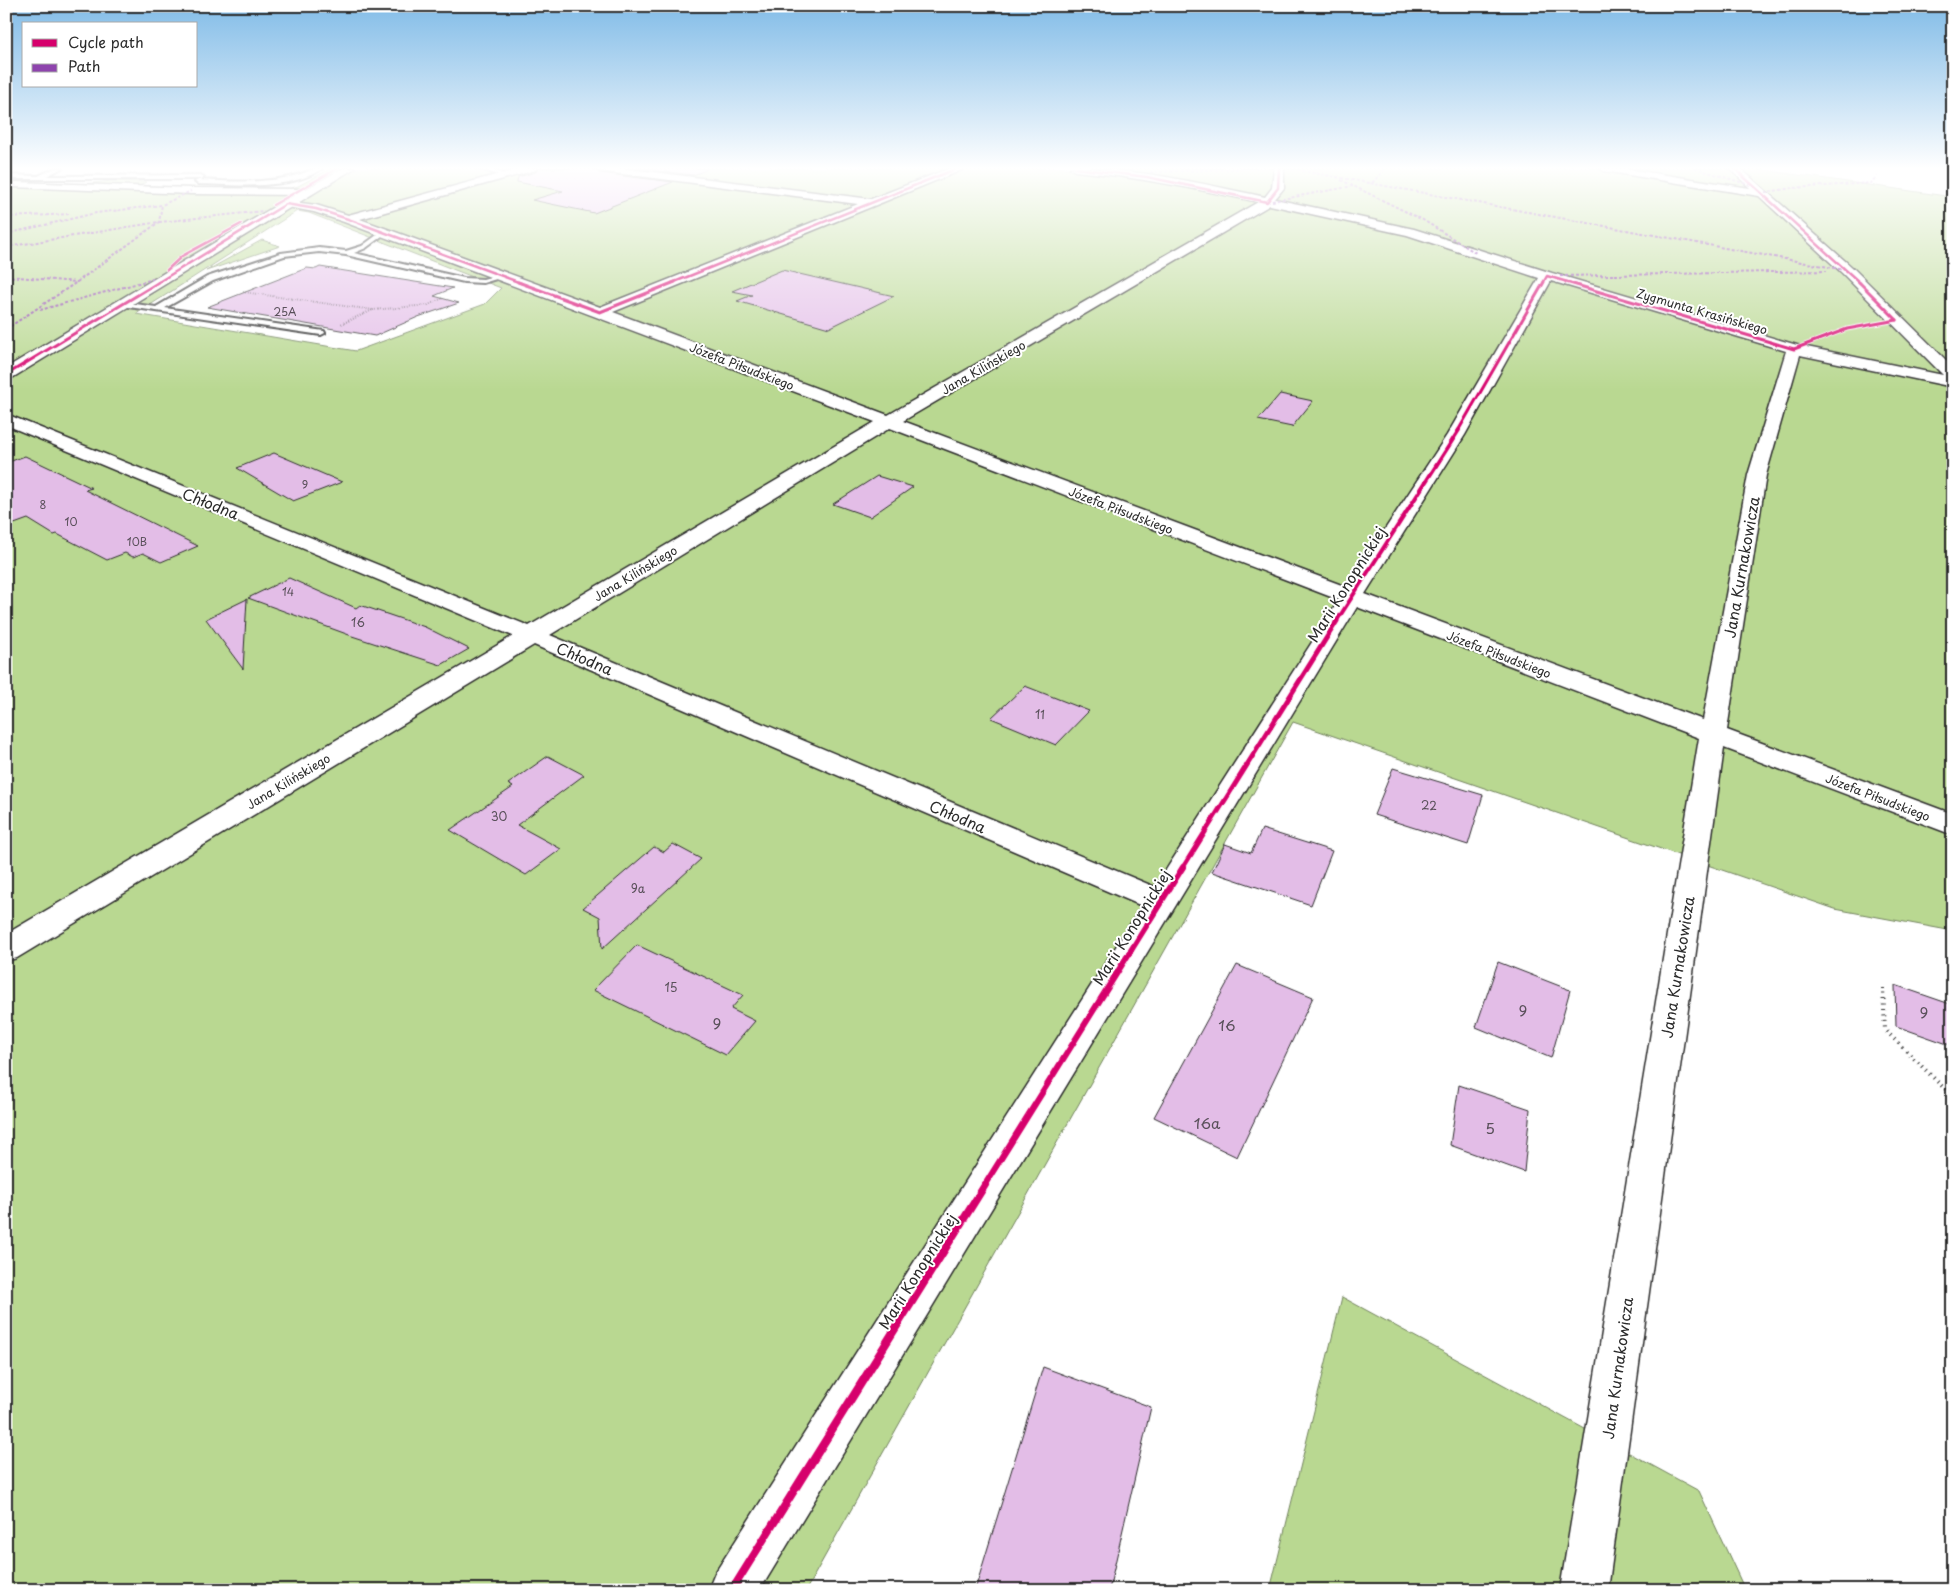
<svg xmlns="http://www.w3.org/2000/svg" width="1959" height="1596" viewBox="0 0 1959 1596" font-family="'Playpen Sans',sans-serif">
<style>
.green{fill:#b9d891;stroke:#72825e;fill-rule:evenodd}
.building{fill:#e3bde7;stroke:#2b2b2b}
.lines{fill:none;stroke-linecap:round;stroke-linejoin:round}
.lane-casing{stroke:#2b2b2b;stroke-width:4}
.street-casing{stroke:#2b2b2b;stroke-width:3}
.secondary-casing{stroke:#2b2b2b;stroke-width:3}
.path-far1{stroke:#2b2b2b;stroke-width:2;stroke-dasharray:0.5 2;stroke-linecap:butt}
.path{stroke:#2b2b2b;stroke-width:4;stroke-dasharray:1 4.5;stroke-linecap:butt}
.lane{fill:#fff;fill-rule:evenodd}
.street{fill:#fff;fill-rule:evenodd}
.secondary{fill:#fff;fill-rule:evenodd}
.quiet{stroke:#8e44ad;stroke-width:2;stroke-dasharray:3 2;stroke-linecap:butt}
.cycleway-far5-casing{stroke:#fff;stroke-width:4}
.cycleway-far4-casing{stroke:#fff;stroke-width:5}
.cycleway-far3-casing{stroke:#fff;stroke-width:6}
.cycleway-far2-casing{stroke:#fff;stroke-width:8}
.cycleway-far1-casing{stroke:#fff;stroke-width:9}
.cycleway-casing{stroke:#fff;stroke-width:11}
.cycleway-far5{stroke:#d6006c;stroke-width:2.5}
.cycleway-far4{stroke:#d6006c;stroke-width:3}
.cycleway-far3{stroke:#d6006c;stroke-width:4}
.cycleway-far2{stroke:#d6006c;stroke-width:5}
.cycleway-far1{stroke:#d6006c;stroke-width:6}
.cycleway{stroke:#d6006c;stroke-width:8}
.labels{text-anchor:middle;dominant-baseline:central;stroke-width:4;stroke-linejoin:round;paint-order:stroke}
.far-number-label{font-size:11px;fill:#59505a}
.far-street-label{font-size:12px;fill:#2b2b2b;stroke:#fff}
.number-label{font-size:12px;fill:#59505a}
.street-label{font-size:15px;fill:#2b2b2b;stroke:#fff}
.near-number-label{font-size:15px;fill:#59505a}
</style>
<rect width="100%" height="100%" fill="#fff"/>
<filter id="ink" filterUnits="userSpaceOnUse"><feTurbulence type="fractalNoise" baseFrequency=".02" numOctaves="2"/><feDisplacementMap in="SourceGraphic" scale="10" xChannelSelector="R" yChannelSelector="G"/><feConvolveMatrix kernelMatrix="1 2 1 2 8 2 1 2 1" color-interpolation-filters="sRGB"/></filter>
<g filter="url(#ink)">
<!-- green -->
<g class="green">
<path d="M332,168h1417l204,29v734l-118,-22 -542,-187 -487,868h-800v-1408l76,2 30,-3 34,1 -6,4 148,3 10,-3zM297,211l12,2 192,75 -16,16 -129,47 -220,-37z"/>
<polygon points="262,240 280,246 206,271"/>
<polygon points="1342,1297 1699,1491 1745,1590 1270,1590"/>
</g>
<!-- building -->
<g class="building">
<polygon points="539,168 592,168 599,173 673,182 594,213 532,200 563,191 517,182 518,177 536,172"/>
<polygon points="633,168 706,168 706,170 693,175"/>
<polygon points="320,267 453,288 434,296 459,303 418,317 375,336 207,307 307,268 316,269"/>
<polygon points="782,270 894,296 829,328 737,301 752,295 732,291"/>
<polygon points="1280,394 1313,401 1292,427 1258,420"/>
<polygon points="274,453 342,482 293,501 237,468"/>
<polygon points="25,456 92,488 85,490 198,546 161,562 143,553 133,557 125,553 107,560 57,534 54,535 28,519 6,527 6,463"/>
<polygon points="877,476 913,487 870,517 833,504"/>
<polygon points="289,578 356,608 360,605 425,627 469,649 441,665 352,636 248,598"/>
<polygon points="247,599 243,669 206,619"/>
<polygon points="1025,686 1089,711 1056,745 991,718"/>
<polygon points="548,756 584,775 517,825 561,849 526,875 450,830 513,787 508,784"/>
<polygon points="1393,768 1483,795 1468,845 1374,815"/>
<polygon points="1262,829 1332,851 1311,905 1212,872 1225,844 1251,853"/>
<polygon points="673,844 701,859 602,949 600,917 583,908 654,847 664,852"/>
<polygon points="637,945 743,995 731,1009 755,1021 726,1055 593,990"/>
<polygon points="1498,962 1570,990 1551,1058 1476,1027"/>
<polygon points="1237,965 1313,997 1237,1157 1154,1117"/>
<polygon points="1895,985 1953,1005 1953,1046 1896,1026"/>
<polygon points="1459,1085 1530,1109 1524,1172 1450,1145"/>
<polygon points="1043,1367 1151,1407 1109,1590 975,1590"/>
</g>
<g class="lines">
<defs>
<g id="lane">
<polygon points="55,168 62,168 47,176 201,175 204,177 201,179 6,179 6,175 38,176"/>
<path d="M316,168h7c-31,23 -88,17 -125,16l-3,-2 3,-2c40,2 81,5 118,-12z"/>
<polygon points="477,168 485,168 509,175 506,177"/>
<polygon points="384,230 387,232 386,233 366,248 354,253 464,278 483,279 502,274 506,276 483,283 464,282 346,255 319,252 284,256 213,281 165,308 324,331 325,333 321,335 122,306 118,304 122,302 156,307 207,277 281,253 319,248 346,251 362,246"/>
</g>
<g id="street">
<path d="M522,168h15l-1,2 -176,49 240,88 258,-103 -259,-33 -5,-3h27l250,31 79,-31h13l-1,2 -349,142 275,103 370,-213c-61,-13 -121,-25 -183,-31l-5,-3c67,0 130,15 195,29l7,-9 2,-20h10v20l-9,11 139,30 138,44 245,72 146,30 -101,-102 -83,-77 -155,-25 -5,-3h22l129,20 -21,-20h11l112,99 101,100v20l-153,-32 -34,120 -39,255 226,84v21l-229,-87 -116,842h-48l139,-852 -342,-131 -597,983h-52l7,-17 427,-667 -608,-261 -517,313 -11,3v-27l507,-298 -507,-211v-11l523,212 346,-204 -531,-200 -30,-10 -32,-6 -2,-2 6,-3 30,4 32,10zM1270,205l137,30 132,43 -92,157 -100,152 -444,-166zM1551,281l235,70 -38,124 -45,245 -338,-126 100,-159zM890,428l449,172 -184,287 -605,-252z"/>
<polygon points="16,182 191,188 307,189 313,192 307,195 191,194 12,187 10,185"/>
</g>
<polygon id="secondary" points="343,168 355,168 12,378 6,380 6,368 282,202"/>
</defs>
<!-- lane casing -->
<use href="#lane" class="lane-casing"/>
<!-- street casing -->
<use href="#street" class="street-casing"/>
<!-- secondary casing -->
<use href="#secondary" class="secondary-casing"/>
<!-- path-far1 -->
<g class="path-far1">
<polyline points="243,292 373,310 341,324"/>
<polyline points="373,310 428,305 443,298"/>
</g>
<!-- path -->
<polyline class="path" points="1883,988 1885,1030 1953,1097"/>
<!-- lane -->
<use href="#lane" class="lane"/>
<!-- street -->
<use href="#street" class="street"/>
<!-- secondary -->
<use href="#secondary" class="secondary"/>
<!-- quiet -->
<g class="quiet">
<polyline points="1287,168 1845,270"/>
<polyline points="1695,168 1750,185"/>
<polyline points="1150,172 1257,168"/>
<polyline points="1341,180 1423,220 1476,253"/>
<polyline points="1367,183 1373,182 1386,168"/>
<polyline points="6,189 16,185"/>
<polyline points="1760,193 1792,188 1871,183 1877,176"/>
<polyline points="1267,202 1353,186"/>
<polyline points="6,217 71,214"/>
<polyline points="6,234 96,213 162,205"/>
<polyline points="6,247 159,222 264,211"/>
<polyline points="6,276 77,282"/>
<polyline points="1560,276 1827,271"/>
<polyline points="40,310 153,279"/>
<polyline points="6,329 77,282 159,222 162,205 191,191"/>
</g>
<defs>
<g id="cycleway-far5">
<polyline points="1075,168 1147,177 1267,202 1278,188 1279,168"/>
<polyline points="1734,168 1860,283"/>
<polyline points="273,205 338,168"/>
<polyline points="167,270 182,256 241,224"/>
<polyline points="157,283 286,204 316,209 348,219 521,283"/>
<polyline points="672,283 958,168"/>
<polyline points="1543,283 1547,276 1571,283"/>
</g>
<g id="cycleway-far4">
<polyline points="518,282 600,312 675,282"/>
<polyline points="1566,282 1794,349 1847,329 1897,320"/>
<polyline points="1859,282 1897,320"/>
<polyline points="6,375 159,282"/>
<polyline points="1458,431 1544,282"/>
</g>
<polyline id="cycleway-far3" points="1336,622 1459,430"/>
<polyline id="cycleway-far2" points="1182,869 1337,621"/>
<polyline id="cycleway-far1" points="984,1186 1183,867"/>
<polyline id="cycleway" points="732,1590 985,1185"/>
</defs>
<!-- cycleway-far5 casing -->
<use href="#cycleway-far5" class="cycleway-far5-casing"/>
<!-- cycleway-far4 casing -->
<use href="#cycleway-far4" class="cycleway-far4-casing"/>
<!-- cycleway-far3 casing -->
<use href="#cycleway-far3" class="cycleway-far3-casing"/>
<!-- cycleway-far2 casing -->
<use href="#cycleway-far2" class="cycleway-far2-casing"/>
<!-- cycleway-far1 casing -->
<use href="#cycleway-far1" class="cycleway-far1-casing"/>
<!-- cycleway casing -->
<use href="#cycleway" class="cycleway-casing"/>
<!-- cycleway-far5 -->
<use href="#cycleway-far5" class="cycleway-far5"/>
<!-- cycleway-far4 -->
<use href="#cycleway-far4" class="cycleway-far4"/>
<!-- cycleway-far3 -->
<use href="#cycleway-far3" class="cycleway-far3"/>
<!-- cycleway-far2 -->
<use href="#cycleway-far2" class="cycleway-far2"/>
<!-- cycleway-far1 -->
<use href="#cycleway-far1" class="cycleway-far1"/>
<!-- cycleway -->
<use href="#cycleway" class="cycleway"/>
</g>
</g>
<!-- sky -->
<linearGradient id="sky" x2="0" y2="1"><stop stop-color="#80bbe7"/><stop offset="0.43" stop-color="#fff"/><stop offset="1" stop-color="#fff" stop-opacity="0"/></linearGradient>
<rect width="1959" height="391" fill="url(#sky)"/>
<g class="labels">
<!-- far-number labels -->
<g class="far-number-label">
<text x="285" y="311">25A</text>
<text x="305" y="484">9</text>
<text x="43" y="504">8</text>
<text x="71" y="521">10</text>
<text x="137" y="541">10B</text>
<text x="288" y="591">14</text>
</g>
<!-- far-street labels -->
<g class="far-street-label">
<text transform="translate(1702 311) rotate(16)">Zygmunta Krasińskiego</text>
<text transform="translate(742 366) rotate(21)">Józefa Piłsudskiego</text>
<text transform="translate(983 367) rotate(-30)">Jana Kilińskiego</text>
<text transform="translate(1121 510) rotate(21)">Józefa Piłsudskiego</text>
<text transform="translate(635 573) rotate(-31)">Jana Kilińskiego</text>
<text transform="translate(1499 654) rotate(21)">Józefa Piłsudskiego</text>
<text transform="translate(288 781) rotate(-31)">Jana Kilińskiego</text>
<text transform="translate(1878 797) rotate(21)">Józefa Piłsudskiego</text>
</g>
<!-- number labels -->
<g class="number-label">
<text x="358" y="622">16</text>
<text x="1040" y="714">11</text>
<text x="1429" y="805">22</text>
<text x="499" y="816">30</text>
<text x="638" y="888">9a</text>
<text x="671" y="987">15</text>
</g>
<!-- street labels -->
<g class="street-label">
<text transform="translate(211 503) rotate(22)">Chłodna</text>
<text transform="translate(1741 567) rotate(-80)">Jana Kurnakowicza</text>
<text transform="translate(1346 584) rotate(-58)">Marii Konopnickiej</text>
<text transform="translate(585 658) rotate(23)">Chłodna</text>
<text transform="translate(958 816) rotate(23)">Chłodna</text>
<text transform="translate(1131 927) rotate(-58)">Marii Konopnickiej</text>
<text transform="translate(1677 967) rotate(-81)">Jana Kurnakowicza</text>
<text transform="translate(917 1271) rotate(-58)">Marii Konopnickiej</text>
<text transform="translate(1617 1368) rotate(-82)">Jana Kurnakowicza</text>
</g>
<!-- near-number labels -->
<g class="near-number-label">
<text x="1523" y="1009">9</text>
<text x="1924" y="1011">9</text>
<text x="717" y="1022">9</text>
<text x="1227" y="1024">16</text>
<text x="1207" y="1122">16a</text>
<text x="1490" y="1127">5</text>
</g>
</g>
<!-- margin -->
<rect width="1959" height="1596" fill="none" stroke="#fff" stroke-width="25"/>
<rect x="12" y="12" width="1934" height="1571" fill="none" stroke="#2b2b2b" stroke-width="2" filter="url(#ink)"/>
<!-- legend -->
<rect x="22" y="22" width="175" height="65" fill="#ffffff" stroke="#aaaaaa"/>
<rect x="32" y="39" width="25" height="8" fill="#d6006c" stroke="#aaaaaa"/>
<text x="68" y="48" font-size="15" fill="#2b2b2b">Cycle path</text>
<rect x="32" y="64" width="25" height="8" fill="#8e44ad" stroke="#aaaaaa"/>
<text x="68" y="72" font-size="15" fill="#2b2b2b">Path</text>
</svg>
